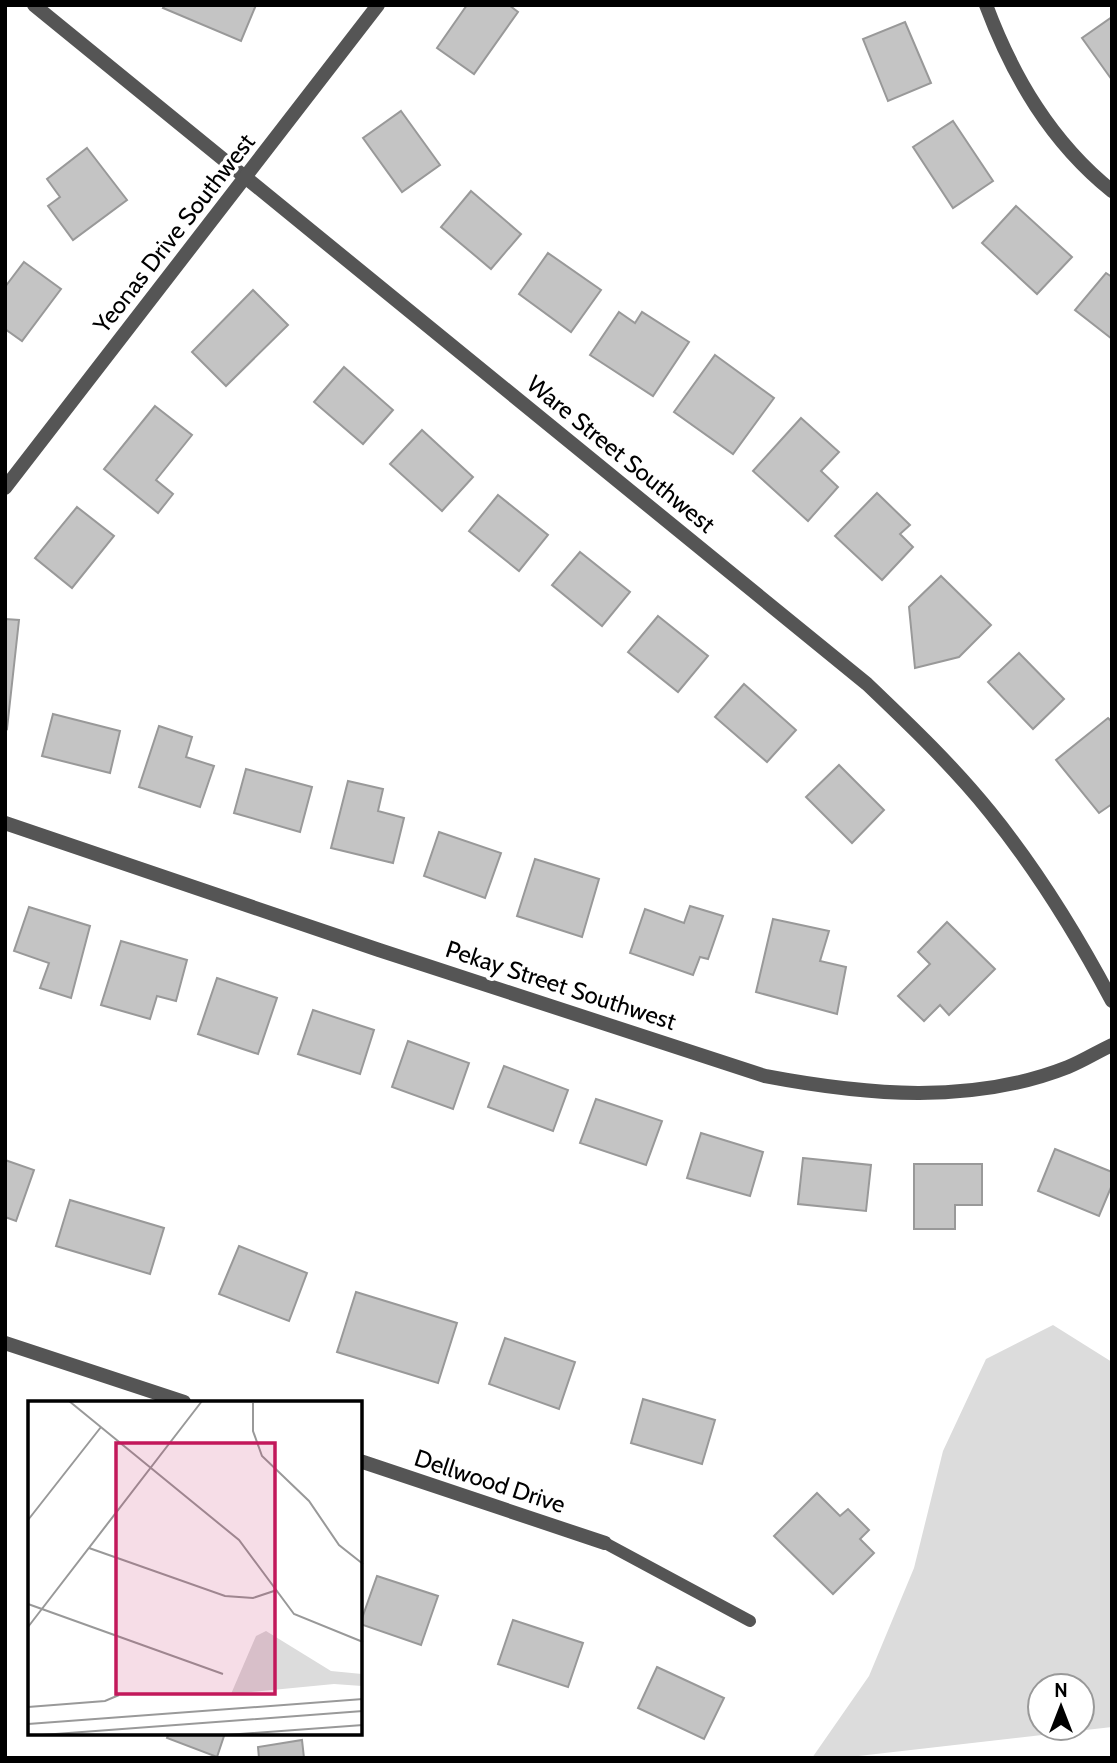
<svg xmlns="http://www.w3.org/2000/svg" width="1117" height="1763" viewBox="0 0 1117 1763" font-family="Cabin,sans-serif">
<style>
.green{fill:#dcdcdc;fill-rule:evenodd}
.building{fill:#c4c4c4;stroke:#999;stroke-width:2}
.lines{fill:none;stroke-linecap:round;stroke-linejoin:round}
.service{stroke:#555;stroke-width:12}
.minor{stroke:#555;stroke-width:14}
.labels{text-anchor:middle;dominant-baseline:central;stroke-width:7;stroke-linejoin:round;paint-order:stroke}
.street-label{font-size:24px;fill:#000;stroke:#fff}
.inset-road{fill:none;stroke:#999;stroke-width:2}
.view{fill:#c2185b;fill-opacity:0.15;stroke:#c2185b;stroke-width:3.5}
.inset-edge{fill:none;stroke:#000;stroke-width:3.5}
</style>
<rect width="100%" height="100%" fill="#fff"/>
<!-- green -->
<path class="green" d="M1053,1325l59,37v365l-271,31h-29l57,-82 45,-108 29,-117 43,-92zM1040,1686h42v42h-42z"/>
<!-- building -->
<g class="building">
<polygon points="165,5 256,5 241,41 163,8"/>
<polygon points="467,5 509,5 518,12 474,74 437,48"/>
<polygon points="1112,17 1112,80 1082,38"/>
<polygon points="905,22 931,83 888,101 863,39"/>
<polygon points="401,111 440,165 402,192 363,138"/>
<polygon points="953,121 993,181 953,208 913,147"/>
<polygon points="87,148 127,200 73,240 48,206 60,197 47,179"/>
<polygon points="471,191 521,234 491,269 441,227"/>
<polygon points="1016,206 1072,257 1037,294 982,243"/>
<polygon points="548,253 601,290 571,332 519,294"/>
<polygon points="24,262 61,289 22,341 5,329 5,287"/>
<polygon points="1106,273 1112,277 1112,339 1075,310"/>
<polygon points="253,290 288,325 226,386 192,352"/>
<polygon points="619,312 635,323 642,312 689,342 653,396 590,355"/>
<polygon points="715,355 774,398 733,454 674,412"/>
<polygon points="344,367 393,410 363,444 314,402"/>
<polygon points="155,406 192,435 156,480 173,494 158,513 104,469"/>
<polygon points="801,418 839,452 821,471 838,487 808,521 753,471"/>
<polygon points="422,430 473,477 442,511 390,464"/>
<polygon points="877,493 910,525 900,534 913,547 882,580 835,536"/>
<polygon points="498,495 548,535 519,571 469,531"/>
<polygon points="77,507 114,536 72,588 35,558"/>
<polygon points="580,552 630,592 602,626 552,585"/>
<polygon points="941,576 991,625 959,657 915,668 909,607"/>
<polygon points="658,616 708,656 678,692 628,652"/>
<polygon points="5,619 19,620 7,729 5,728"/>
<polygon points="1019,653 1064,699 1033,729 988,682"/>
<polygon points="744,684 796,730 767,762 715,717"/>
<polygon points="53,714 120,731 110,773 42,756"/>
<polygon points="1108,718 1112,722 1112,804 1099,813 1056,760"/>
<polygon points="159,726 192,737 186,757 214,766 200,807 139,787"/>
<polygon points="839,765 884,810 852,843 806,797"/>
<polygon points="246,769 312,787 300,832 234,813"/>
<polygon points="348,781 383,789 378,811 404,818 393,863 331,848"/>
<polygon points="439,832 501,853 485,898 424,876"/>
<polygon points="535,859 599,879 582,937 517,916"/>
<polygon points="690,906 723,916 708,959 700,957 693,975 630,953 645,909 684,923"/>
<polygon points="29,907 90,926 71,998 40,988 49,963 14,951"/>
<polygon points="773,919 829,931 820,961 846,967 837,1014 756,992"/>
<polygon points="947,922 995,969 949,1015 940,1005 924,1021 898,996 930,964 918,952"/>
<polygon points="121,941 187,960 176,1001 157,996 150,1019 101,1005"/>
<polygon points="217,978 277,998 258,1054 198,1034"/>
<polygon points="313,1010 374,1030 360,1074 298,1054"/>
<polygon points="408,1041 469,1063 453,1109 392,1087"/>
<polygon points="504,1066 568,1090 553,1131 488,1107"/>
<polygon points="596,1099 662,1121 646,1165 580,1143"/>
<polygon points="701,1133 763,1152 750,1196 687,1178"/>
<polygon points="1055,1149 1112,1172 1112,1185 1099,1216 1038,1191"/>
<polygon points="803,1158 871,1165 866,1211 798,1204"/>
<polygon points="5,1160 34,1170 16,1221 5,1217"/>
<polygon points="914,1164 982,1164 982,1205 955,1205 955,1229 914,1229"/>
<polygon points="70,1200 164,1228 150,1274 56,1246"/>
<polygon points="239,1246 307,1273 289,1321 219,1294"/>
<polygon points="356,1292 457,1323 438,1383 337,1352"/>
<polygon points="505,1338 575,1362 559,1409 489,1384"/>
<polygon points="643,1399 715,1420 702,1464 631,1443"/>
<polygon points="817,1493 840,1516 848,1509 869,1530 860,1539 874,1553 833,1594 774,1536"/>
<polygon points="377,1576 438,1596 421,1645 360,1624"/>
<polygon points="513,1620 583,1643 568,1687 498,1664"/>
<polygon points="657,1667 724,1698 704,1739 638,1708"/>
<polygon points="169,1733 225,1733 217,1757 167,1738"/>
<polygon points="302,1740 304,1758 259,1758 258,1747"/>
</g>
<g class="lines">
<!-- service -->
<polyline class="service" points="605,1543 750,1621"/>
<!-- minor -->
<g class="minor">
<path d="M34,5l833,679c43,41 86,82 123,128 47,58 87,123 122,189"/>
<path d="M986,5c27,72 65,137 126,186"/>
<polyline points="5,488 378,5"/>
<path d="M5,823l374,127 386,126c100,19 207,29 303,-9 15,-6 29,-15 44,-22"/>
<polyline points="5,1343 184,1402"/>
<polyline points="360,1461 605,1543"/>
</g>
</g>
<g class="labels">
<!-- street labels -->
<g class="street-label">
<text transform="translate(174 233) rotate(-52)">Yeonas Drive Southwest</text>
<text transform="translate(621 454) rotate(39)">Ware Street Southwest</text>
<text transform="translate(561 985) rotate(18)">Pekay Street Southwest</text>
<text transform="translate(490 1481) rotate(18)">Dellwood Drive</text>
</g>
</g>
<!-- overview -->
<g transform="translate(28 1401)">
<rect width="334" height="334" fill="#fff"/>
<path d="M238,230l65,40 31,3v12l-28,-2 -103,10 25,-58z" fill="#dcdcdc"/>
<path class="inset-road" d="M41,0l170,139 55,74 69,28M204,0h31M225,2v28l9,25 47,45 30,44 24,19M0,119l73,-93M61,147l136,48 28,2 24,-8M0,203l195,70M0,226l174,-226M0,306l77,-6 14,-6M0,323l335,-25M14,334l321,-24M199,334l136,-10"/>
<path class="view" d="M88,42h159v251h-159z"/>
<rect width="334" height="334" class="inset-edge"/>
</g>
<!-- border -->
<rect width="1117" height="1763" fill="none" stroke="#000000" stroke-width="14"/>
<!-- north arrow -->
<g transform="translate(1061 1707)"><circle r="33" fill="#ffffff" stroke="#999999" stroke-width="2"/>
<path d="M0-5L12 26L0 18L-12 26Z" fill="#000000"/>
<text y="-10" font-size="19" font-weight="bold" text-anchor="middle" fill="#000000">N</text>
</g>
</svg>
